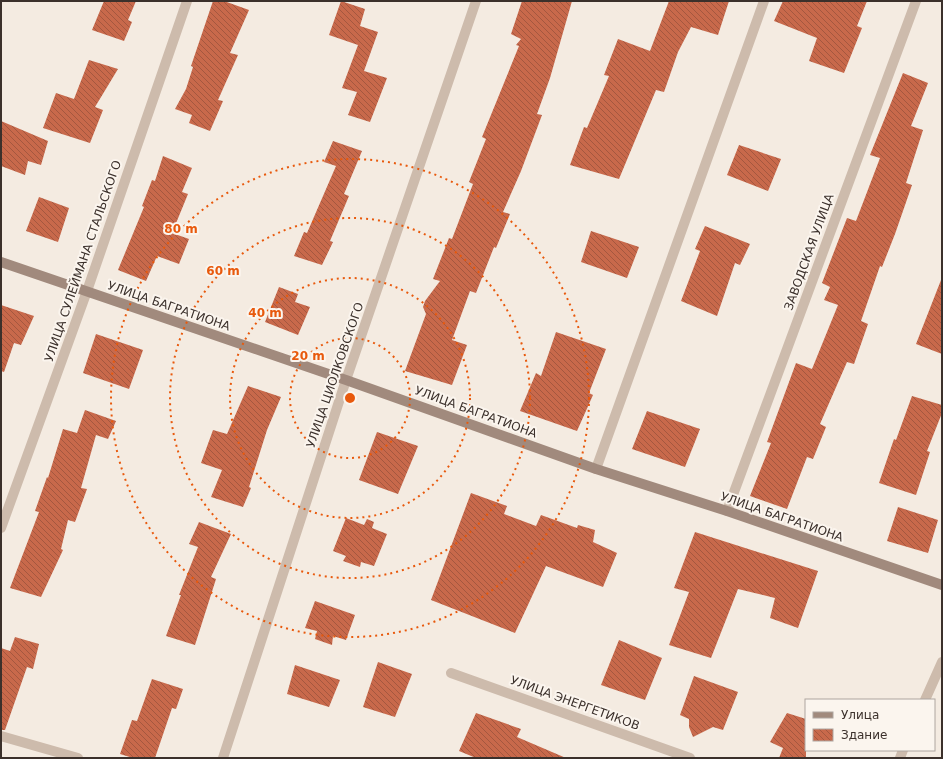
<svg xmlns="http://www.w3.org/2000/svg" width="943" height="759" viewBox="0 0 943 759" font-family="'DejaVu Sans',sans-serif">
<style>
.building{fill:url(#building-back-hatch)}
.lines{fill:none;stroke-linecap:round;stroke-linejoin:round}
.street{stroke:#cdbbac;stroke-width:10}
.secondary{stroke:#a18a7d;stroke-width:10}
.ring{fill:none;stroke:#e8590c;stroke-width:2;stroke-dasharray:2 4}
.labels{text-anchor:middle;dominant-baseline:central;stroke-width:4;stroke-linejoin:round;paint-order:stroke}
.street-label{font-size:12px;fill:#3b302b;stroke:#fbf5ee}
.centre{fill:#e8590c;stroke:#fbf5ee;stroke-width:2}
.ring-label{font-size:12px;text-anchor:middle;font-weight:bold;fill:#e8590c;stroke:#fbf5ee;stroke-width:4;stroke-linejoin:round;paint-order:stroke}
</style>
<defs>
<pattern id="building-back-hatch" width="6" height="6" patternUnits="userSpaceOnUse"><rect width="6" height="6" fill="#c8694b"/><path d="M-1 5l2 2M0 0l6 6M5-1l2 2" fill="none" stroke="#a4573f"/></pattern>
</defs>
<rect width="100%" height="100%" fill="#f4ebe1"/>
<!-- building -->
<g class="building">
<polygon points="104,1 136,1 128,20 132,22 124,41 92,30"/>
<polygon points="213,1 224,1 249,10 230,53 238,55 218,100 223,101 210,131 189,123 192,115 175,109 186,89 193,67 191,66"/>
<polygon points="341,1 365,9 360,26 378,32 364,71 387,78 370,122 348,115 357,92 342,88 358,45 329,35"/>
<polygon points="522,1 572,1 550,78 537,114 542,115 521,171 503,212 510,214 496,248 494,247 476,293 470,291 452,340 467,345 452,385 405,371 426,314 423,307 425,301 440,281 433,279 449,238 452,239 473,184 469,182 486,139 482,137 519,46 516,45 521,39 511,34"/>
<polygon points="669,1 729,1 718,35 691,27 678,52 664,92 656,90 619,179 570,165 584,127 587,128 609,76 604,75 618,39 650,51"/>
<polygon points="783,1 867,1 857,26 862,28 844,73 809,61 817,38 774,21"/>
<polygon points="89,60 118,69 95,107 103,110 90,143 43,128 56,93 74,99"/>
<polygon points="903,73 928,83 911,126 923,130 906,183 912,185 895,234 882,267 880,266 861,321 868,324 854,364 847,362 820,424 826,427 813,459 807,457 787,509 750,496 771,443 767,442 796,363 812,369 838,305 824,300 830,287 822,283 847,218 856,221 880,158 870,155"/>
<polygon points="1,121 48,141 41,165 28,161 25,175 1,166"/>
<polygon points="333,141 362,151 344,194 349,196 330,241 333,242 322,265 294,256 304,232 307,233 336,166 324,162"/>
<polygon points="739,145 781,159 768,191 727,175"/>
<polygon points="163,156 192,168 182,192 188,194 172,233 189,239 179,264 157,256 146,281 118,270 144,207 142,206 152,180 155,181"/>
<polygon points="39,197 69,208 58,242 26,231"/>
<polygon points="705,226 750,244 740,265 735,263 717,316 681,301 700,251 695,249"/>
<polygon points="591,231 639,247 627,278 581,262"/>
<polygon points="941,280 942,280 942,354 916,344"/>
<polygon points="279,287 298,294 295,302 310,307 298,335 265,322"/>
<polygon points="1,305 34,316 21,345 14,343 4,372 1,371"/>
<polygon points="556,332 606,349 589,393 593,395 577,431 520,411 536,373 541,376"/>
<polygon points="96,334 143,350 129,389 83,373"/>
<polygon points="248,386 281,397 267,430 249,487 251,488 243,507 211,497 222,470 201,463 213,430 227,434"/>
<polygon points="912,396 942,405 942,413 927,451 930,452 916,495 879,483 894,439 896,440"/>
<polygon points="85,410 116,421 108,439 96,435 81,488 87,489 75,522 68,520 61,549 63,550 41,597 10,588 39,512 35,511 47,477 48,478 63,429 77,433"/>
<polygon points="647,411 700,429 685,467 632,449"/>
<polygon points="377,432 418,446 398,494 359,480"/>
<polygon points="471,493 507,506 504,514 536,526 541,515 577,528 578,525 595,530 593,542 617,553 603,587 546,566 515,633 431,600"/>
<polygon points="898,507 938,520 928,553 887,541"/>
<polygon points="346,518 364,525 367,519 374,522 372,528 387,534 374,566 361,562 360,567 343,561 346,556 333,551"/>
<polygon points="199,522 231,534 211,577 216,579 195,645 166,636 181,595 179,595 198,547 189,544"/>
<polygon points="695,532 818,571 798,628 770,618 775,598 738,589 711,658 669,645 689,592 674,588"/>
<polygon points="315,601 355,615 346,640 333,636 332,645 315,639 317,631 305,628"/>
<polygon points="15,637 39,644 33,669 27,667 5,730 1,730 1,648 10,651"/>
<polygon points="619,640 662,658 645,700 601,685"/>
<polygon points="378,662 412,674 395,717 363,707"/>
<polygon points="295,665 340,680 329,707 287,694"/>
<polygon points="694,676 738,692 723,730 713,727 693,737 689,727 689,719 680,715"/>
<polygon points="152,679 183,689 176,709 172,708 155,758 133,758 120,754 132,720 137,721"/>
<polygon points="476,713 521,729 517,737 566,758 476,758 459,751"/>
<polygon points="787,713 806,719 806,758 779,758 783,748 770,742"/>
</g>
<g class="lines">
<!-- street -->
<g class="street">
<polyline points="596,469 764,1"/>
<polyline points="727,511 916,1"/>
<polyline points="1,528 87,291 187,1"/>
<polyline points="451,673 690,758"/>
<polyline points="925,700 942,662"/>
<polyline points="1,736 78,758"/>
<polyline points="223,758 346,380 476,1"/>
<polyline points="900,758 903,750"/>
</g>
<!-- secondary -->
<polyline class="secondary" points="1,262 346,380 596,469 727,511 942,585"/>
</g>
<!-- distance rings -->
<g class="ring">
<circle cx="350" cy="398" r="60"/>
<circle cx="350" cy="398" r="120"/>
<circle cx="350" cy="398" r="180"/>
<circle cx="350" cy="398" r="239"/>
</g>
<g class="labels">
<!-- street labels -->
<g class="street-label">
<text transform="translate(809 252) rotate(-70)">ЗАВОДСКАЯ УЛИЦА</text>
<text transform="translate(83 261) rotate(-71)">УЛИЦА СУЛЕЙМАНА СТАЛЬСКОГО</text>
<text transform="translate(169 306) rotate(19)">УЛИЦА БАГРАТИОНА</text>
<text transform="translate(335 375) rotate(-71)">УЛИЦА ЦИОЛКОВСКОГО</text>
<text transform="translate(476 412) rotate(20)">УЛИЦА БАГРАТИОНА</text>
<text transform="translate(782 517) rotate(19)">УЛИЦА БАГРАТИОНА</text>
<text transform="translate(575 703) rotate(20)">УЛИЦА ЭНЕРГЕТИКОВ</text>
</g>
</g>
<circle cx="350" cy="398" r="6" class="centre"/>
<g class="ring-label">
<text x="181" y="233">80 m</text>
<text x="223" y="275">60 m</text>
<text x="265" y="317">40 m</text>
<text x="308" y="360">20 m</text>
</g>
<!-- border -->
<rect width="943" height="759" fill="none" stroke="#3b302b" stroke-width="4"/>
<!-- legend -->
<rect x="805" y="699" width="130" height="52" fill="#fbf5ee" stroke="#aea6a0"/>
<rect x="813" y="712" width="20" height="6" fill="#a18a7d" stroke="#aea6a0"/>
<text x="841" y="719" font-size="12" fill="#3b302b">Улица</text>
<rect x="813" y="729" width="20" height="12" fill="url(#building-back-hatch)" stroke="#aea6a0"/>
<text x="841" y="739" font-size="12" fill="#3b302b">Здание</text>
</svg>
